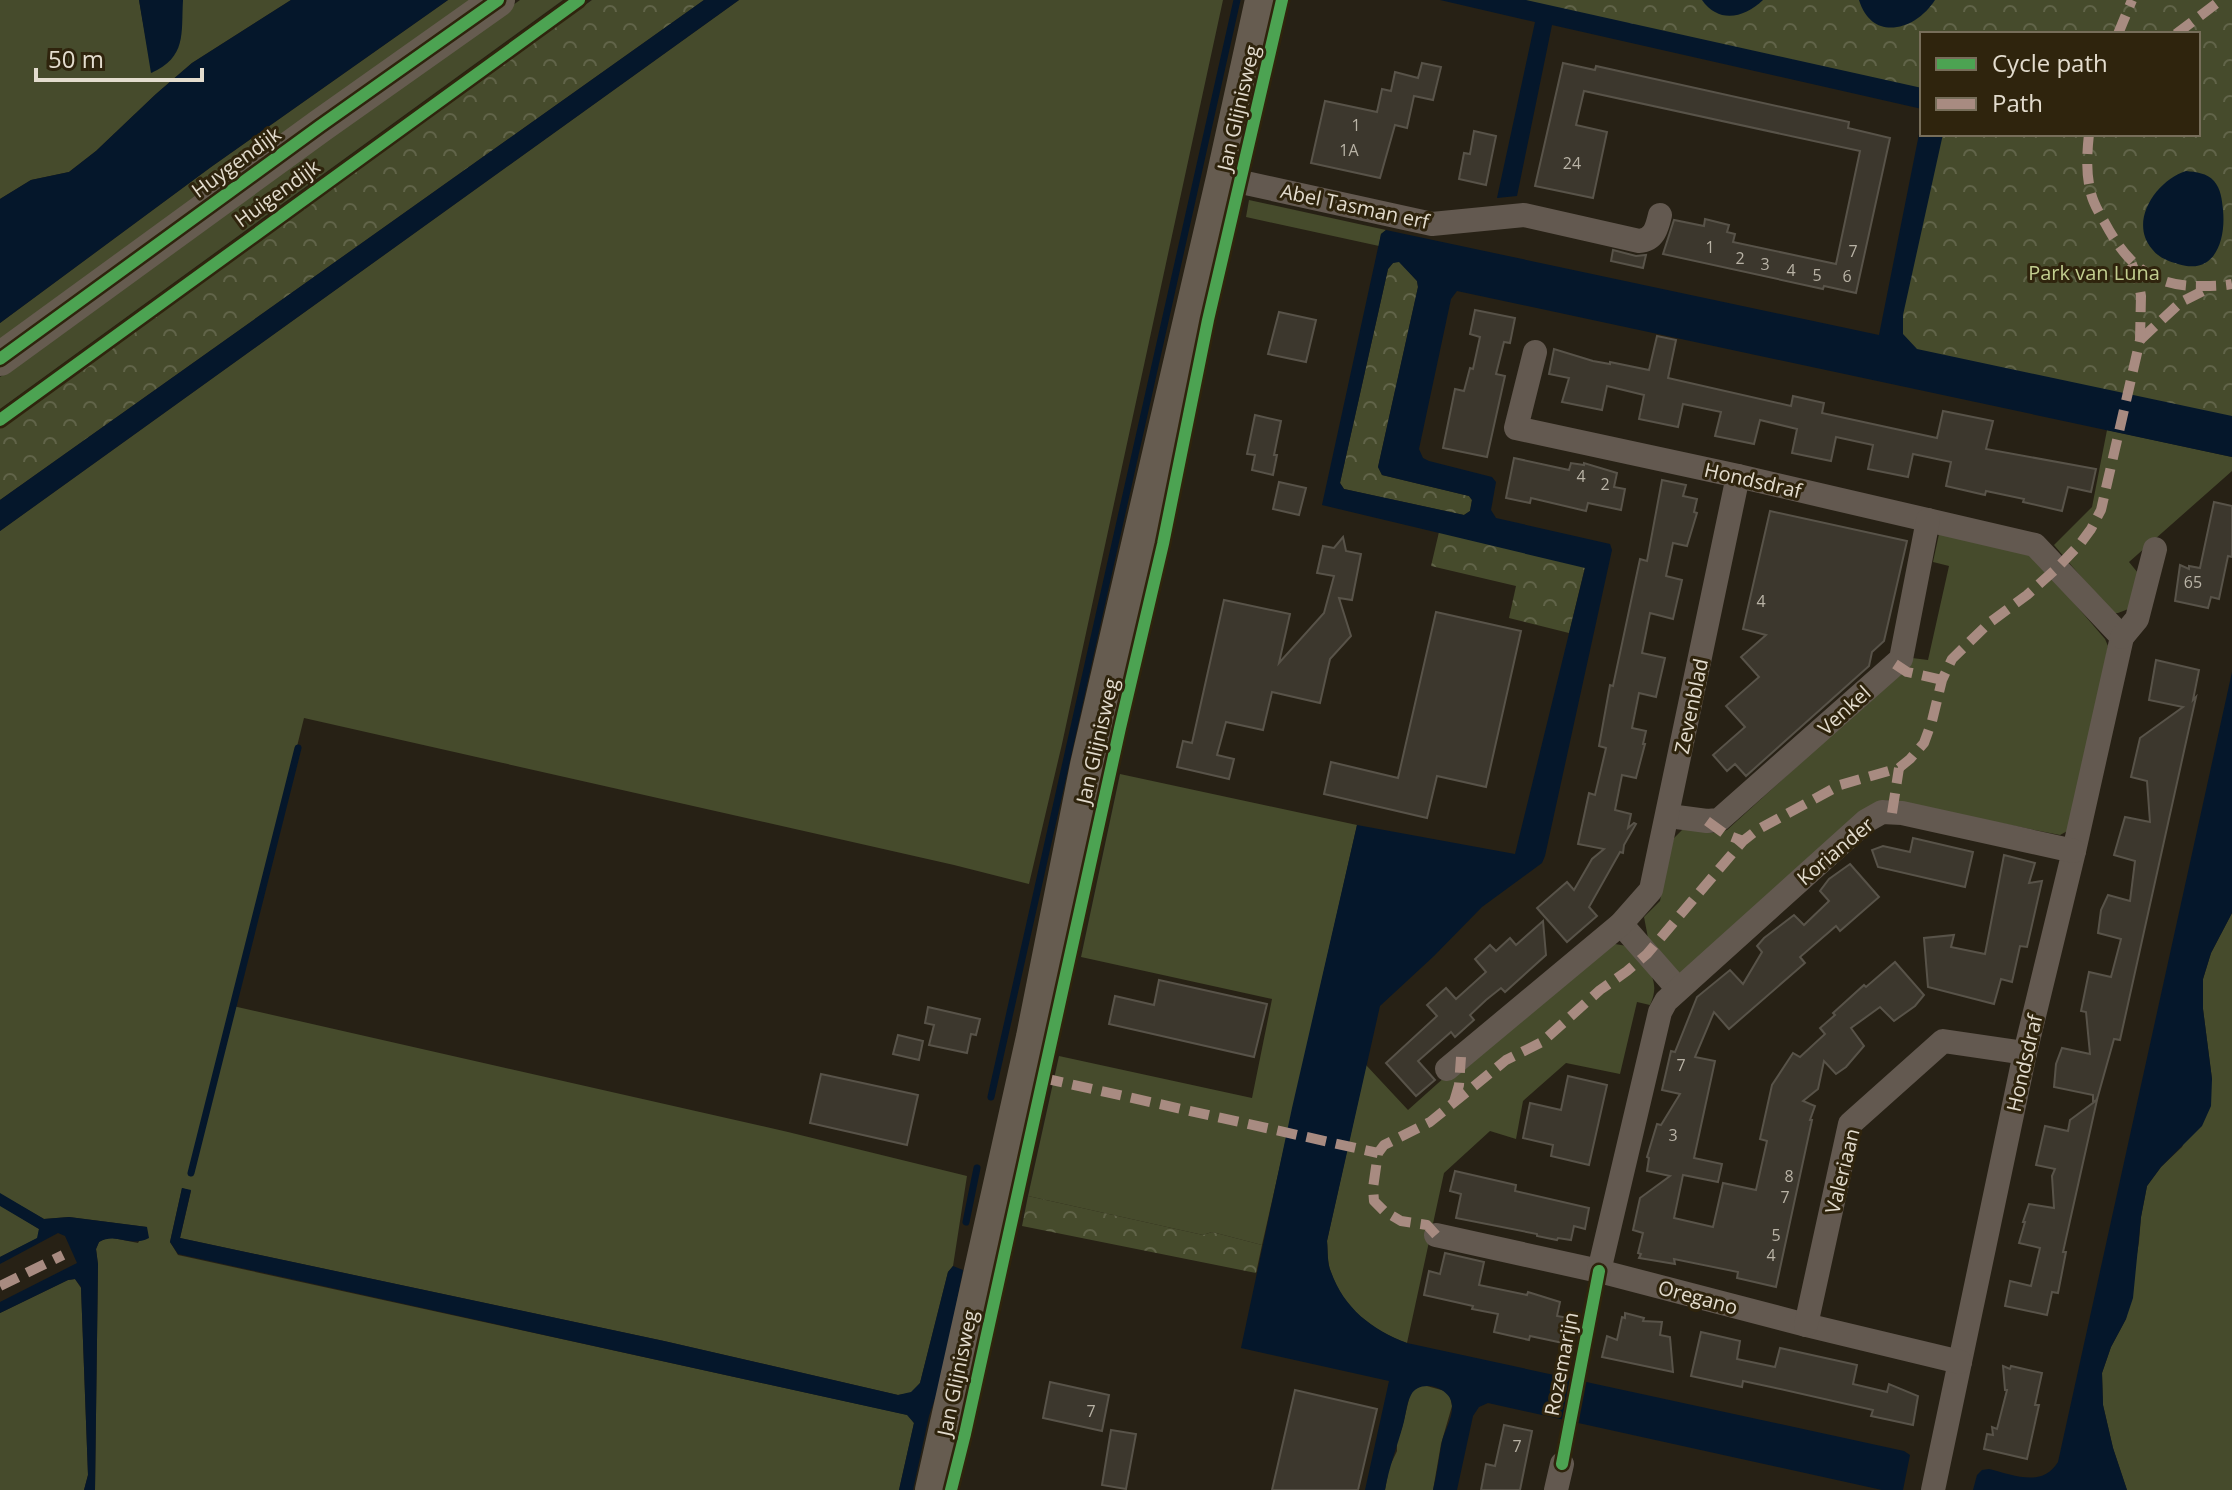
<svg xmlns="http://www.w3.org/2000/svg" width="2232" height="1490" viewBox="0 0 2232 1490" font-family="'Open Sans',sans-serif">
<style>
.grass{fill:#464b2c}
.forest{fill:url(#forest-crowns)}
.water{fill:#05172b;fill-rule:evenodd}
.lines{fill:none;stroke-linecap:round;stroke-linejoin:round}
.stream{stroke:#05172b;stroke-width:7}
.building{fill:#3c372d;stroke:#585349;stroke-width:2}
.street{stroke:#635950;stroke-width:24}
.secondary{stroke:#665c50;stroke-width:34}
.quiet{stroke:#a88b81;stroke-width:10;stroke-dasharray:20 10;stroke-linecap:butt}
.cycleway-casing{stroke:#2f240d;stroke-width:17}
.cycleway{stroke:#4ca352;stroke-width:12}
.labels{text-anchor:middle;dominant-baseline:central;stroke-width:6;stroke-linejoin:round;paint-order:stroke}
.number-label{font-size:16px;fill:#b9b3a6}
.street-label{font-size:20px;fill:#e3dcce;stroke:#2f240d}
.park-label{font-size:20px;fill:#c2ce8f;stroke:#2f240d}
</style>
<defs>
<pattern id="forest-crowns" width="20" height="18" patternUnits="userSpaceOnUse" patternTransform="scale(2)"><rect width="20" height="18" fill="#464b2c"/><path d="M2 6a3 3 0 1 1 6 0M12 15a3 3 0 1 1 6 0" fill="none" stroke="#616449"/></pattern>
</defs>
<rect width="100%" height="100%" fill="#272115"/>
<!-- grass -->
<g class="grass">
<polygon points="0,0 139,0 152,73 183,0 291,0 192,63 156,94 96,151 69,172 31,180 0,199"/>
<polygon points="448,0 484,0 0,349 0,323 211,167"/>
<polygon points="520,0 563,0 0,409 0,377"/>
<polygon points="739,0 1223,0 1062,744 1029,884 954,865 304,718 233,1006 788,1132 967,1176 953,1266 948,1272 920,1383 911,1393 898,1395 664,1341 180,1238 191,1191 182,1188 170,1242 178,1255 908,1415 914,1423 899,1490 95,1490 98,1265 96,1249 99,1242 108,1237 138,1243 147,1227 69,1217 44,1219 0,1194 0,531"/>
<polygon points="1249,200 1386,230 1381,234 1379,246 1246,217"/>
<polygon points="2107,430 2232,457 2232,471 2129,562 2138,573 2131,608 2118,613 2112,613 2054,545 2092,507"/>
<polygon points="1939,534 2031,553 2105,639 2108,646 2073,828 2060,835 1885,800 1677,976 1649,943 1644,917 1660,901 1671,846 1674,838 1685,827 1714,833 1727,830 1910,663 1912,658 1928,660 1949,566 1933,562"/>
<polygon points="1120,774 1357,825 1262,1245 1212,1232 1203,1235 1028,1196 1059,1056 1252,1098 1272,999 1081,957"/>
<polygon points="2232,913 2232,1490 2127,1490 2113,1448 2103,1405 2102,1373 2111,1347 2126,1319 2139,1242 2141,1217 2147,1186 2161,1167 2182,1147 2212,1079 2203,1009 2203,979 2211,953"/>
<path d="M1609,943l18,3c17,20 36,31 23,59l-13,-3 -17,72 -54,-11 -43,38 -7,38 -26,-8 -46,42 -37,170c-35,-13 -64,-35 -76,-71 -4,-9 -3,-21 -4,-31l39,-176 42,45 38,-34z"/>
<polygon points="0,1205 39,1229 38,1238 0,1257"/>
<polygon points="75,1279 81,1288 88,1475 84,1490 0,1490 0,1313 68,1280"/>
<polygon points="1423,1385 1445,1391 1450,1396 1452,1406 1441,1444 1433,1490 1385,1490 1389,1468 1397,1451 1397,1441 1402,1428 1410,1395 1416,1387"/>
</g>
<!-- forest -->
<g class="forest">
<polygon points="592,0 704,0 0,500 0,426"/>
<polygon points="1458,0 2232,0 2232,444 1881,365 1924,134 2198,134 2198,34 1922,34 1922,106"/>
<polygon points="1399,261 1417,281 1418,287 1378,467 1382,475 1469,496 1472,500 1470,511 1464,515 1344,489 1340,483 1388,269 1393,263"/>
<polygon points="1439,532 1585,567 1569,633 1509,618 1516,586 1431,566"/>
<polygon points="1028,1196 1203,1235 1212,1232 1262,1245 1256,1273 1022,1226"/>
</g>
<!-- water -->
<g class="water">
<path d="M139,0h44c-2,34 4,57 -32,73z"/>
<polygon points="291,0 448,0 211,167 0,323 0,199 31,180 69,172 96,151 156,94 192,63"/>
<polygon points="704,0 739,0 0,531 0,500"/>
<polygon points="1440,0 1526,0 1922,88 1922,109 1552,25 1517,196 1497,198 1535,22"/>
<path d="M1702,0h61c-19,18 -44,24 -61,0z"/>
<path d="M1859,0h76c-19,30 -63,43 -76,0z"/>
<path d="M1922,119v15h21l-40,181v19l14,15 315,67v41l-775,-166 -6,8 -32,150 4,9 6,3 63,16 4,5 -5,28 5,8 114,26 2,6 -67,306 -3,7 -60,44 -48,49 -54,50 -53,235c1,10 0,22 4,31 13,36 41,58 76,71l497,108 6,4 -7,35h-21l-394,-87 -9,4 -6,9 -16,74h-24c4,-16 6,-33 9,-49 3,-11 11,-24 10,-35 0,-19 -33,-28 -41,-11 -5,9 -5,20 -8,30 -6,22 -14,42 -18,65h-20l24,-109 -148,-33 51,-240 65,-283 158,29 70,-286 -263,-63 59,-271 5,-4 493,105zM1399,262l18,19 1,6 -40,180 4,8 87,21 3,4 -2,11 -6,4 -120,-26 -4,-6 48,-214 5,-6z"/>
<path d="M2186,171c10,1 21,2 28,10 7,8 8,19 9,29 3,30 -8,66 -45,54 -10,-3 -19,-6 -26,-15 -24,-28 5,-69 34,-78z"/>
<path d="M2232,672v241l-21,40 -8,26v30l9,70 -1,27 -9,20 -41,41 -14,19 -6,31 -8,81 -7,21 -15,28 -9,26 1,32 10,43 14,42h-154l4,-15 5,-5 7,-1c25,6 53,19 69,-7z"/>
<polygon points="182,1188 191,1190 180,1238 664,1341 898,1395 911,1392 920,1383 948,1272 953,1266 963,1270 941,1381 929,1416 913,1490 899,1490 914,1423 907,1415 178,1254 170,1242"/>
<path d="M0,1193l44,26 25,-2 78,10 2,11c-20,10 -32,-6 -50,4l-3,7 2,15 -3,226h-11l4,-15 -7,-188 -6,-8 -7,1 -68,33v-11l77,-39 -12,-27 -7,-3 -58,31v-7l37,-19 2,-9 -39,-23z"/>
</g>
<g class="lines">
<!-- stream -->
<g class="stream">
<polyline points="991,1097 1237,0"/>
<polyline points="191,1173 298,748"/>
<polyline points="966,1222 977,1168"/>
</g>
</g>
<!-- building -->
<g class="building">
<polygon points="1422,63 1441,67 1433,100 1414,96 1407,128 1395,125 1380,178 1311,163 1325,101 1377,112 1382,89 1391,91 1395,72 1418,78"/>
<polygon points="1563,63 1595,70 1596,66 1849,122 1848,128 1890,138 1856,293 1824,286 1823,289 1663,254 1674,220 1704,226 1705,219 1729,225 1727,232 1735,234 1733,242 1836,264 1860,151 1584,91 1576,125 1607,132 1593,198 1535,186"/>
<polygon points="1474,131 1496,136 1486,185 1459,179 1464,153 1470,154"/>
<polygon points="1613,250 1636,256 1646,255 1643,268 1611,261"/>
<polygon points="1475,310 1515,318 1510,343 1504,342 1496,374 1505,376 1487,457 1443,448 1455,389 1464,391 1470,368 1473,369 1480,337 1470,334"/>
<polygon points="1279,312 1316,320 1306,362 1268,354"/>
<polygon points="1657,336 1676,340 1668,378 1791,406 1793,396 1824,403 1822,413 1937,438 1943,411 1993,421 1986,449 2096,469 2091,492 2068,487 2062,511 2023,502 2024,499 1986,491 1985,495 1946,486 1951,462 1913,454 1908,477 1868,469 1873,445 1836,437 1831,461 1792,453 1797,429 1760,420 1754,444 1715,436 1721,412 1683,404 1678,427 1639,419 1644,395 1607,386 1602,410 1562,402 1569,378 1549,374 1554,349 1593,361 1610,364 1610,362 1649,370"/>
<polygon points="1255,415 1281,421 1274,455 1277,455 1273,475 1252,470 1255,455 1247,454"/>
<polygon points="1514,458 1569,470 1571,463 1584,465 1584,463 1617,473 1614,487 1625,489 1621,510 1588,503 1586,511 1531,498 1530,503 1506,498"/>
<polygon points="1662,480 1686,485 1683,496 1697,499 1694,512 1697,513 1687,546 1673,543 1666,576 1682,580 1673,619 1650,613 1642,653 1665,658 1656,697 1639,693 1632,728 1646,731 1643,744 1645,744 1636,778 1622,775 1615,810 1631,814 1628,828 1634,823 1636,824 1624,845 1623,853 1620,852 1589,907 1597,916 1567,942 1537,908 1567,882 1574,890 1592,859 1604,849 1578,844 1589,793 1595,795 1606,748 1599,746 1610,685 1613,686 1640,559 1647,561"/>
<polygon points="1279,482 1306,488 1299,515 1273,509"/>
<polygon points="2214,502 2232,506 2232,557 2228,556 2219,599 2211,597 2208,608 2175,601 2180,565 2189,569 2189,566 2200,568"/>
<polygon points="1770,511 1907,541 1884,641 1872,652 1869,666 1746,776 1735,764 1727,771 1713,755 1745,727 1726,706 1759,677 1741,657 1766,635 1743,629"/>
<polygon points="1343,537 1346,551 1361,554 1352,600 1339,598 1351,636 1330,659 1320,703 1272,692 1263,730 1226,722 1217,755 1234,759 1229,779 1177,767 1183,741 1192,743 1224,600 1290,614 1279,663 1324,613 1334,576 1317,573 1323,546 1334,548"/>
<polygon points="1436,612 1521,631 1486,787 1437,776 1427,818 1324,794 1331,762 1398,778"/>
<polygon points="2156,660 2199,670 2193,700 2196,697 2120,1040 2114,1039 2098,1096 2096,1101 2093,1101 2093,1095 2054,1087 2056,1064 2062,1048 2090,1054 2086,1012 2081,1011 2089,972 2111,977 2121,939 2098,933 2101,910 2108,895 2130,901 2135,861 2114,855 2125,817 2150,822 2147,781 2131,777 2140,738 2183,707 2149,700"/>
<polygon points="1913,838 1973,852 1965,887 1878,867 1872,850 1883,846 1910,852"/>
<polygon points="2004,855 2035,863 2029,883 2042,881 2027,947 2020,946 2012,982 2001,979 1994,1004 1928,987 1924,938 1954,935 1951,947 1985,954"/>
<polygon points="1850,864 1879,897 1840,931 1836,926 1800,957 1805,963 1729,1029 1714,1012 1695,1057 1715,1061 1694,1158 1722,1164 1718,1182 1683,1175 1674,1218 1713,1227 1723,1183 1756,1190 1767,1141 1760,1139 1772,1085 1793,1053 1800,1057 1825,1034 1820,1028 1835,1015 1833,1013 1864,985 1866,987 1895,962 1924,995 1915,1006 1894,1021 1880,1007 1851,1028 1864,1046 1846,1067 1836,1074 1824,1061 1818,1089 1803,1101 1815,1106 1810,1120 1812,1120 1776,1287 1737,1278 1738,1272 1674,1259 1675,1264 1639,1258 1641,1254 1638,1253 1643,1233 1633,1230 1640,1198 1670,1176 1647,1171 1649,1158 1647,1157 1657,1124 1661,1125 1680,1094 1662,1090 1671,1051 1675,1052 1697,997 1730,970 1743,984 1762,952 1757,946 1764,938 1794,915 1804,925 1829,901 1820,891 1829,879"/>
<polygon points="1543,921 1546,955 1505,992 1501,988 1486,1000 1470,1015 1474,1020 1455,1037 1451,1032 1418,1061 1435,1080 1416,1096 1386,1063 1437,1016 1427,1005 1446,988 1456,999 1486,972 1475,959 1490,945 1496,951 1510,938 1516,945"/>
<polygon points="1159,980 1267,1004 1254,1057 1109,1024 1115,996 1154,1005"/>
<polygon points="928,1007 980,1019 976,1035 971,1034 967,1053 929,1045 934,1025 925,1023"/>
<polygon points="898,1035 923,1041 919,1060 893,1054"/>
<polygon points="821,1074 918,1095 907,1145 810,1123"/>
<polygon points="1568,1076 1607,1085 1589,1165 1551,1156 1553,1145 1523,1138 1530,1103 1561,1110"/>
<polygon points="2097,1100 2063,1252 2066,1252 2058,1293 2052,1292 2047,1315 2005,1306 2010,1281 2031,1286 2040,1248 2019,1243 2025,1222 2023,1222 2029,1204 2054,1208 2052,1176 2055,1169 2036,1165 2045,1126 2068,1131 2070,1120"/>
<polygon points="1455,1171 1516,1185 1515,1191 1589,1208 1585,1229 1574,1226 1571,1240 1558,1238 1557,1240 1537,1236 1537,1234 1456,1218 1461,1194 1450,1191"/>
<polygon points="1445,1253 1484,1262 1479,1285 1527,1295 1528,1292 1560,1302 1557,1316 1569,1318 1563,1343 1530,1336 1529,1340 1494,1332 1498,1314 1472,1309 1473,1306 1424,1295 1429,1271 1440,1274"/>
<polygon points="1625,1313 1644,1318 1643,1321 1662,1322 1660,1335 1670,1337 1673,1372 1602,1357 1607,1336 1617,1340 1622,1317 1625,1318"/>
<polygon points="1701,1332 1740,1341 1737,1359 1775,1367 1780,1348 1857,1365 1853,1384 1887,1392 1889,1384 1918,1396 1913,1425 1871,1416 1873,1410 1771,1387 1743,1381 1742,1387 1691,1376"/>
<polygon points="2003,1366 2010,1369 2011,1366 2042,1373 2035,1405 2039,1405 2027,1459 1984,1449 1987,1434 1993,1435 1992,1427 1997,1429 2007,1390 2005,1390"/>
<polygon points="1050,1382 1109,1395 1102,1431 1043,1418"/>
<polygon points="1295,1390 1377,1409 1358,1490 1272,1490"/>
<polygon points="1504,1425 1532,1431 1520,1490 1481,1490 1486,1464 1495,1466"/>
<polygon points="1111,1430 1136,1434 1126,1489 1102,1485"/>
</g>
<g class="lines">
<!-- street -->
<g class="street">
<path d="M1223,178l209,46 92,-9 115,26c15,-1 18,-13 21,-26"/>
<polyline points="1535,352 1516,428 1738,476 2035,545 2122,637 2074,851 2025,1053 1933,1490"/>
<polyline points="2122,637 2137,619 2155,549"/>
<polyline points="1669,816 1707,821 1719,820 1901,659 1928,520"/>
<polyline points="1621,924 1678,989"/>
<polyline points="1447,1069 1621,924 1651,890 1738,476"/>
<polyline points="1436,1235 1599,1271 1806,1325 1960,1362"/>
<polyline points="1599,1271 1660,1012 1666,1001 1866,821 1882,812 1902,813 2074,851"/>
<polyline points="1806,1325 1850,1124 1943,1041 2025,1053"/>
<polyline points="1556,1490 1562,1464"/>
</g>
<!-- secondary -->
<g class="secondary">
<polyline points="0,359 320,126 498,0"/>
<polyline points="932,1490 1033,1037 1087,765 1223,178 1262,0"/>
</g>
<!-- quiet -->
<g class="quiet">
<polyline points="2118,34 2132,0"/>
<polyline points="2176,34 2221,0"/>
<path d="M2089,134c-2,18 -3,38 1,55 2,12 9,24 15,34 22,41 47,64 96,63 11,0 21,0 31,-2"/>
<polyline points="2140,340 2181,302 2209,288"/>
<polyline points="1895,664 1907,672 1942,680"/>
<polyline points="1892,813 1899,768"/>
<polyline points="1707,821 1725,834 1743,841"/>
<polyline points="1043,1078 1378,1153"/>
<polyline points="1454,1102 1459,1085 1461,1057"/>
<polyline points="1436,1235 1427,1225 1401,1221 1384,1211 1374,1201 1373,1188 1378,1153 1384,1145 1430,1122 1506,1060 1542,1042 1600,990 1627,971 1647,954 1743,841 1757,830 1840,785 1899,768 1910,759 1924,743 1932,721 1942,680 1952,659 1989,623 2027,595 2057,568 2080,544 2091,529 2101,510 2140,340 2141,296 2138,279 2131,262"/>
<polyline points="0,1286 63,1255"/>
</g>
<defs>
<g id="cycleway">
<polyline points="0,359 320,126 498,0"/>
<polyline points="0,420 579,0"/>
<polyline points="1562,1464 1599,1271"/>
<polyline points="951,1490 965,1434 1120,728 1163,544 1208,320 1282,0"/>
</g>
</defs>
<!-- cycleway casing -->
<use href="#cycleway" class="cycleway-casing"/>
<!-- cycleway -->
<use href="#cycleway" class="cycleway"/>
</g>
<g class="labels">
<!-- number labels -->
<g class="number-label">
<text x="1356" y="125">1</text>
<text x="1349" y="150">1A</text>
<text x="1572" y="163">24</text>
<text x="1710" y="247">1</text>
<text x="1853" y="251">7</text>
<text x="1740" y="258">2</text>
<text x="1765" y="264">3</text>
<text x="1791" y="270">4</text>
<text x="1817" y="275">5</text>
<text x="1847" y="276">6</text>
<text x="1581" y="476">4</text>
<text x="1605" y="484">2</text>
<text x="2193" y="582">65</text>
<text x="1761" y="601">4</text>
<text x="1681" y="1065">7</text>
<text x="1673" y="1135">3</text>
<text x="1789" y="1176">8</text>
<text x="1785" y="1197">7</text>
<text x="1776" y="1235">5</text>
<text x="1771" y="1255">4</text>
<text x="1091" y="1411">7</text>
<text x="1517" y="1446">7</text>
</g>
<!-- street labels -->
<g class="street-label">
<text transform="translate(1238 108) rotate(-77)">Jan Glijnisweg</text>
<text transform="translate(236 162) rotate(-36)">Huygendijk</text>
<text transform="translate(277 193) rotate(-36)">Huigendijk</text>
<text transform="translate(1355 206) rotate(12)">Abel Tasman erf</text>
<text transform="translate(1753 480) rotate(13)">Hondsdraf</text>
<text transform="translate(1691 706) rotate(-78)">Zevenblad</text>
<text transform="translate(1844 710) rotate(-42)">Venkel</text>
<text transform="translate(1097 741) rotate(-77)">Jan Glijnisweg</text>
<text transform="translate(1835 851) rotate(-40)">Koriander</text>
<text transform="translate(2024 1063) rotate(-77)">Hondsdraf</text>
<text transform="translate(1842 1171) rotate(-76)">Valeriaan</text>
<text transform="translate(1698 1297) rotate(15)">Oregano</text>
<text transform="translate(1561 1364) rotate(-79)">Rozemarijn</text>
<text transform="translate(957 1373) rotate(-78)">Jan Glijnisweg</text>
</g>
<!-- park labels -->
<g class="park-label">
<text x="2094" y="272">Park van Luna</text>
</g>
</g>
<!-- legend -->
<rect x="1920" y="32" width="280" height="104" fill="#2f240d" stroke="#776e5a" stroke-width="2"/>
<rect x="1936" y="58" width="40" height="12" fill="#4ca352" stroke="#776e5a" stroke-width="2"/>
<text x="1992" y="72" font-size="24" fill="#e3dcce">Cycle path</text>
<rect x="1936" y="98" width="40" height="12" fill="#a88b81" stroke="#776e5a" stroke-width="2"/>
<text x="1992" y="112" font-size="24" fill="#e3dcce">Path</text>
<!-- scale -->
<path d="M36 68v12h166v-12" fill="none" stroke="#e3dcce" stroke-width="4"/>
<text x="48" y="68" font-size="24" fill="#e3dcce" stroke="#2f240d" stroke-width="6" paint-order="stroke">50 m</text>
</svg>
